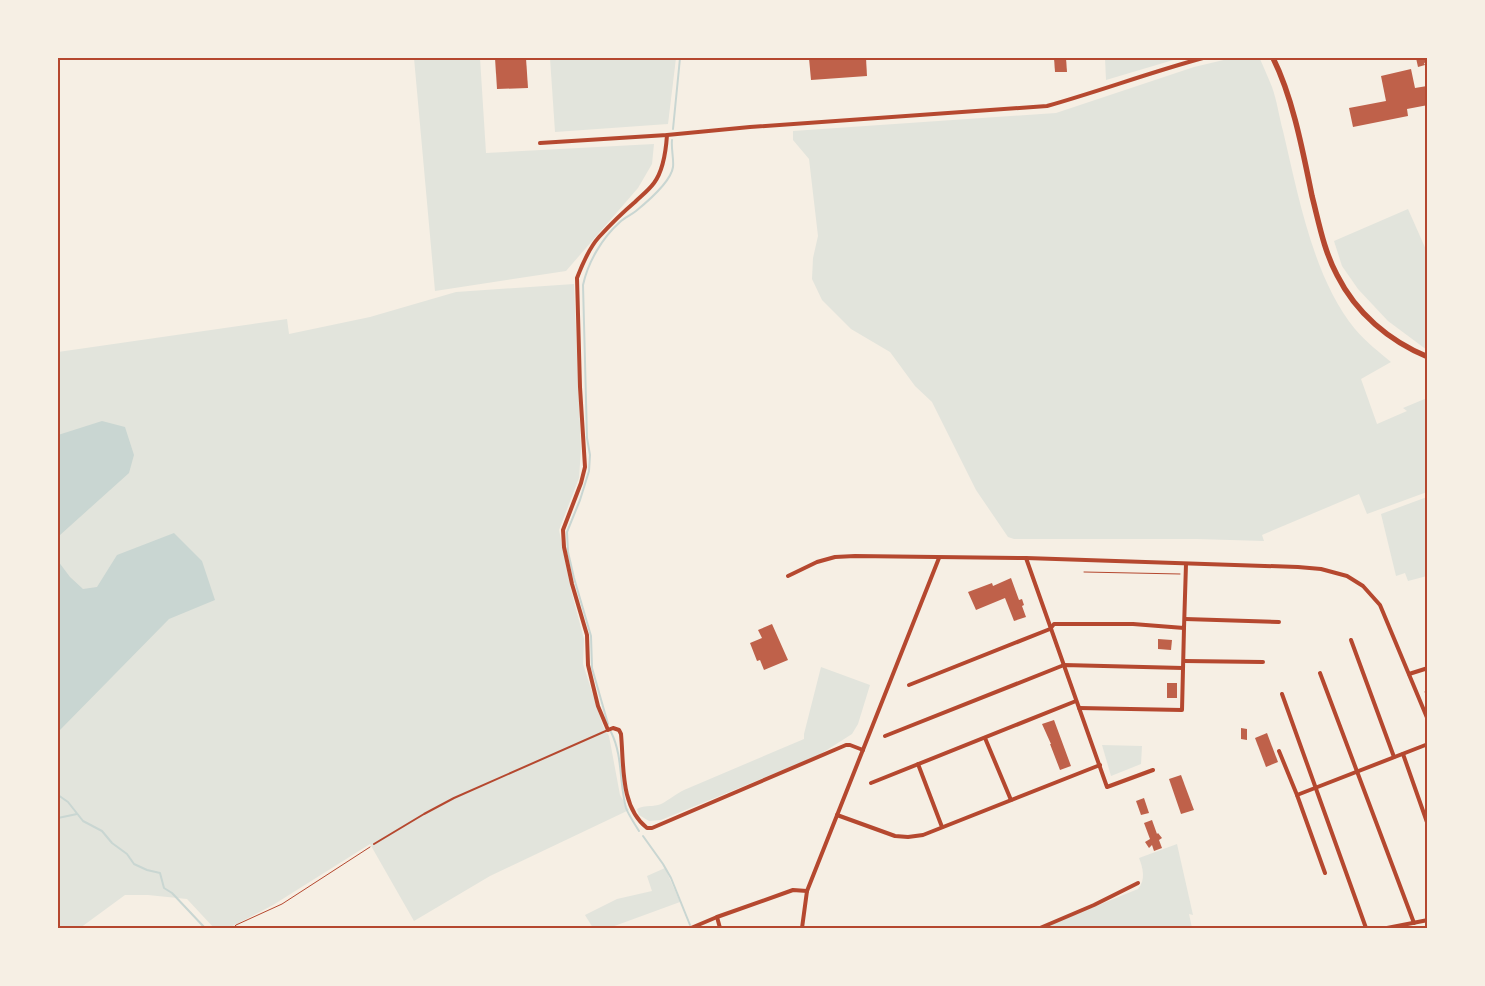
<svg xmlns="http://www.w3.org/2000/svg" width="1485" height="986" viewBox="0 0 1485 986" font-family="'Zilla Slab',serif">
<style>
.green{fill:#e2e4dc}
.water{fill:#c9d6d2}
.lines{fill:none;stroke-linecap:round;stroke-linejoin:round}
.stream{stroke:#c9d6d2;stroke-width:2}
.building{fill:#bf614a}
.path{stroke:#b5482f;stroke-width:1}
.service{stroke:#b5482f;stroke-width:2}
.minor{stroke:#b5482f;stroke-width:4}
.secondary{stroke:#b5482f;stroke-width:5.5}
.neatline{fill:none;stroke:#b5482f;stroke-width:2}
</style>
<rect width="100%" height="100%" fill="#f6efe4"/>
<!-- green -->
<g class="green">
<polygon points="414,58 480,58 486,153 654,144 652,164 638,188 566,271 435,291"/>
<polygon points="550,58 676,58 668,124 555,132"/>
<polygon points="1105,58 1180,58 1106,80"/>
<path d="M1232,58h26l2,1c4,9 8,18 12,28 5,14 7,29 11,44 15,63 30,147 72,198 11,13 24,23 36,33l-30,17 16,45 30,-13 -4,-3 24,-10v94l-60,22 -8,-20 -97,41 2,6 -67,-2h-183l-6,-2 -32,-47 -44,-88 -17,-16 -25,-34 -39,-23 -29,-29 -10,-21 1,-21 5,-22 -9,-77 -16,-19v-9l263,-18 138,-46z"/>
<polygon points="1408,209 1427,252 1427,350 1388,321 1358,289 1342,266 1334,241"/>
<polygon points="574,284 581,449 579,478 559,530 571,590 584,639 583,664 603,726 609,736 620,795 629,810 490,876 414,921 370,844 273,905 229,928 214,928 187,899 148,895 125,895 80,928 58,928 58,352 287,319 289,334 370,317 456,292"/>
<polygon points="1427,497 1427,576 1408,581 1405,573 1396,576 1381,514"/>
<path d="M821,667l49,18 -12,39 -6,10 -33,21 -158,65 -12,1 -10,-6 -2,-6c7,-4 13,-2 21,-4 6,-1 19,-12 26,-15l120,-51v-5z"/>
<polygon points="1102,745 1142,746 1141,764 1111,776"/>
<path d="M1177,844l16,71 -4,-1 3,14h-150l96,-39c8,-9 5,-21 1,-31z"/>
<polygon points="665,868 680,902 609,928 593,928 585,915 617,899 652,891 647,876"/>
</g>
<!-- water -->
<g class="water">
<polygon points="102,421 125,427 134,455 129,473 60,535 58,545 58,435"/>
<polygon points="174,533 202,561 215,600 169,619 58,732 58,561 70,577 83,589 97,587 117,555"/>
</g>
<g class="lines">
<!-- stream -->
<g class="stream">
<polyline points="673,129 680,58"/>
<path d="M608,724l-16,-56 -1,-32 -17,-58 -6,-26 -1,-20 13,-32 9,-29 1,-16 -3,-17 -4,-153c5,-23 19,-47 37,-63 4,-4 11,-7 16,-11 11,-9 35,-29 37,-44 1,-8 -2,-18 -1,-27"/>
<path d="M611,732c12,24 8,50 15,76 3,8 9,16 13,23"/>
<polyline points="58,795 68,802 83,821 102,831 112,843 127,854 134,864 147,870 160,873 164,888 172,893 205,928"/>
<polyline points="58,818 77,814"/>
<polyline points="643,836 663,864 671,878 690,925"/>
</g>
</g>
<!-- building -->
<g class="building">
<polygon points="495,58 526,58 528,88 497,89"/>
<polygon points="809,58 866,58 867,76 811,80"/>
<polygon points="1054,58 1066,58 1067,72 1055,72"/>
<polygon points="1416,58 1428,58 1428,62 1424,63 1425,65 1418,67"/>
<polygon points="1411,69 1415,88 1427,86 1428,105 1407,109 1408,116 1353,127 1349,108 1386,101 1381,76"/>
<polygon points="1011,578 1019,600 1022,599 1024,605 1022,606 1026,617 1014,621 1005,598 976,610 968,592 992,583 993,586"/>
<polygon points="772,624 788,660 764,670 760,660 757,661 750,643 762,638 758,630"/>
<polygon points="1158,639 1172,640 1171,650 1158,649"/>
<rect x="1167" y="683" width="10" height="15"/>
<polygon points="1054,720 1071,766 1060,770 1050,744 1051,744 1042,724"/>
<polygon points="1241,728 1247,729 1247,740 1241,739"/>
<polygon points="1267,733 1278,762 1266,767 1255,738"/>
<polygon points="1181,775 1194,810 1181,814 1169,779"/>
<polygon points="1144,798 1149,813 1141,815 1136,801"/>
<polygon points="1152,820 1157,834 1158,833 1162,838 1159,840 1162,848 1154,851 1152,845 1149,848 1145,842 1150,839 1144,823"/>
</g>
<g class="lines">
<!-- path -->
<g class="path">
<polyline points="1084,572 1180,574"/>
<polyline points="1425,692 1428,697"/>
<polyline points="233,928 236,925 282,904 370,847"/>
</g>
<!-- service -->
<polyline class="service" points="374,844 424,814 454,798 608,730"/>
<!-- minor -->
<g class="minor">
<path d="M667,135c-1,15 -4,36 -13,48 -6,8 -13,13 -19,19 -13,11 -25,23 -36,35 -10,11 -17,28 -22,41l3,109 5,80 -4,16 -18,47 1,17 8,37 15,51 1,30 10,41 10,24 5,-2 6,2 2,4c3,31 -1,73 26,94h5l194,-83h4l13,5"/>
<path d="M540,143l127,-8 83,-8 297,-21c53,-15 104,-34 156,-48"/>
<polyline points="1026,558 1107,787 1153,770"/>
<polyline points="788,576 817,562 835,557 855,556 1026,558 1298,567 1321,569 1347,576 1363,586 1380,605 1428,720"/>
<polyline points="1185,619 1279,622"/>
<polyline points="1351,640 1394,757"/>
<polyline points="1184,661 1263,662"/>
<polyline points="1320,673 1414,923"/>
<polyline points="1409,674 1428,668"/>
<polyline points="909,685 1050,629 1054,624 1133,624 1184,628 1186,564"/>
<polyline points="1282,694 1366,928"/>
<polyline points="1079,708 1182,710 1184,628"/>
<polyline points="885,736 1064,665 1183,668"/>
<polyline points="985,738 1011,800"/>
<polyline points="1279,751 1297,795 1325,873"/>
<polyline points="1403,754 1428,825"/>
<polyline points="918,764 942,827"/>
<polyline points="871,783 1076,701"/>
<polyline points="1297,795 1428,744"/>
<polyline points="837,815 895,836 908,837 923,835 1100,765"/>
<polyline points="717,917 720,928"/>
<polyline points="691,928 717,917 793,890 807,891"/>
<polyline points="802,928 807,891 939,558"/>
<polyline points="1040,928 1094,905 1138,883"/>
<polyline points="1387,928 1428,920"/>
</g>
<!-- secondary -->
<path class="secondary" d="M1273,58c20,40 30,94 39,138 7,27 12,55 25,79 19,38 52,66 91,82"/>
</g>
<!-- border -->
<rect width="1485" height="986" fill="none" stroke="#f6efe4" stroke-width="118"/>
<rect x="59" y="59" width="1367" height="868" class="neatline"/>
</svg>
